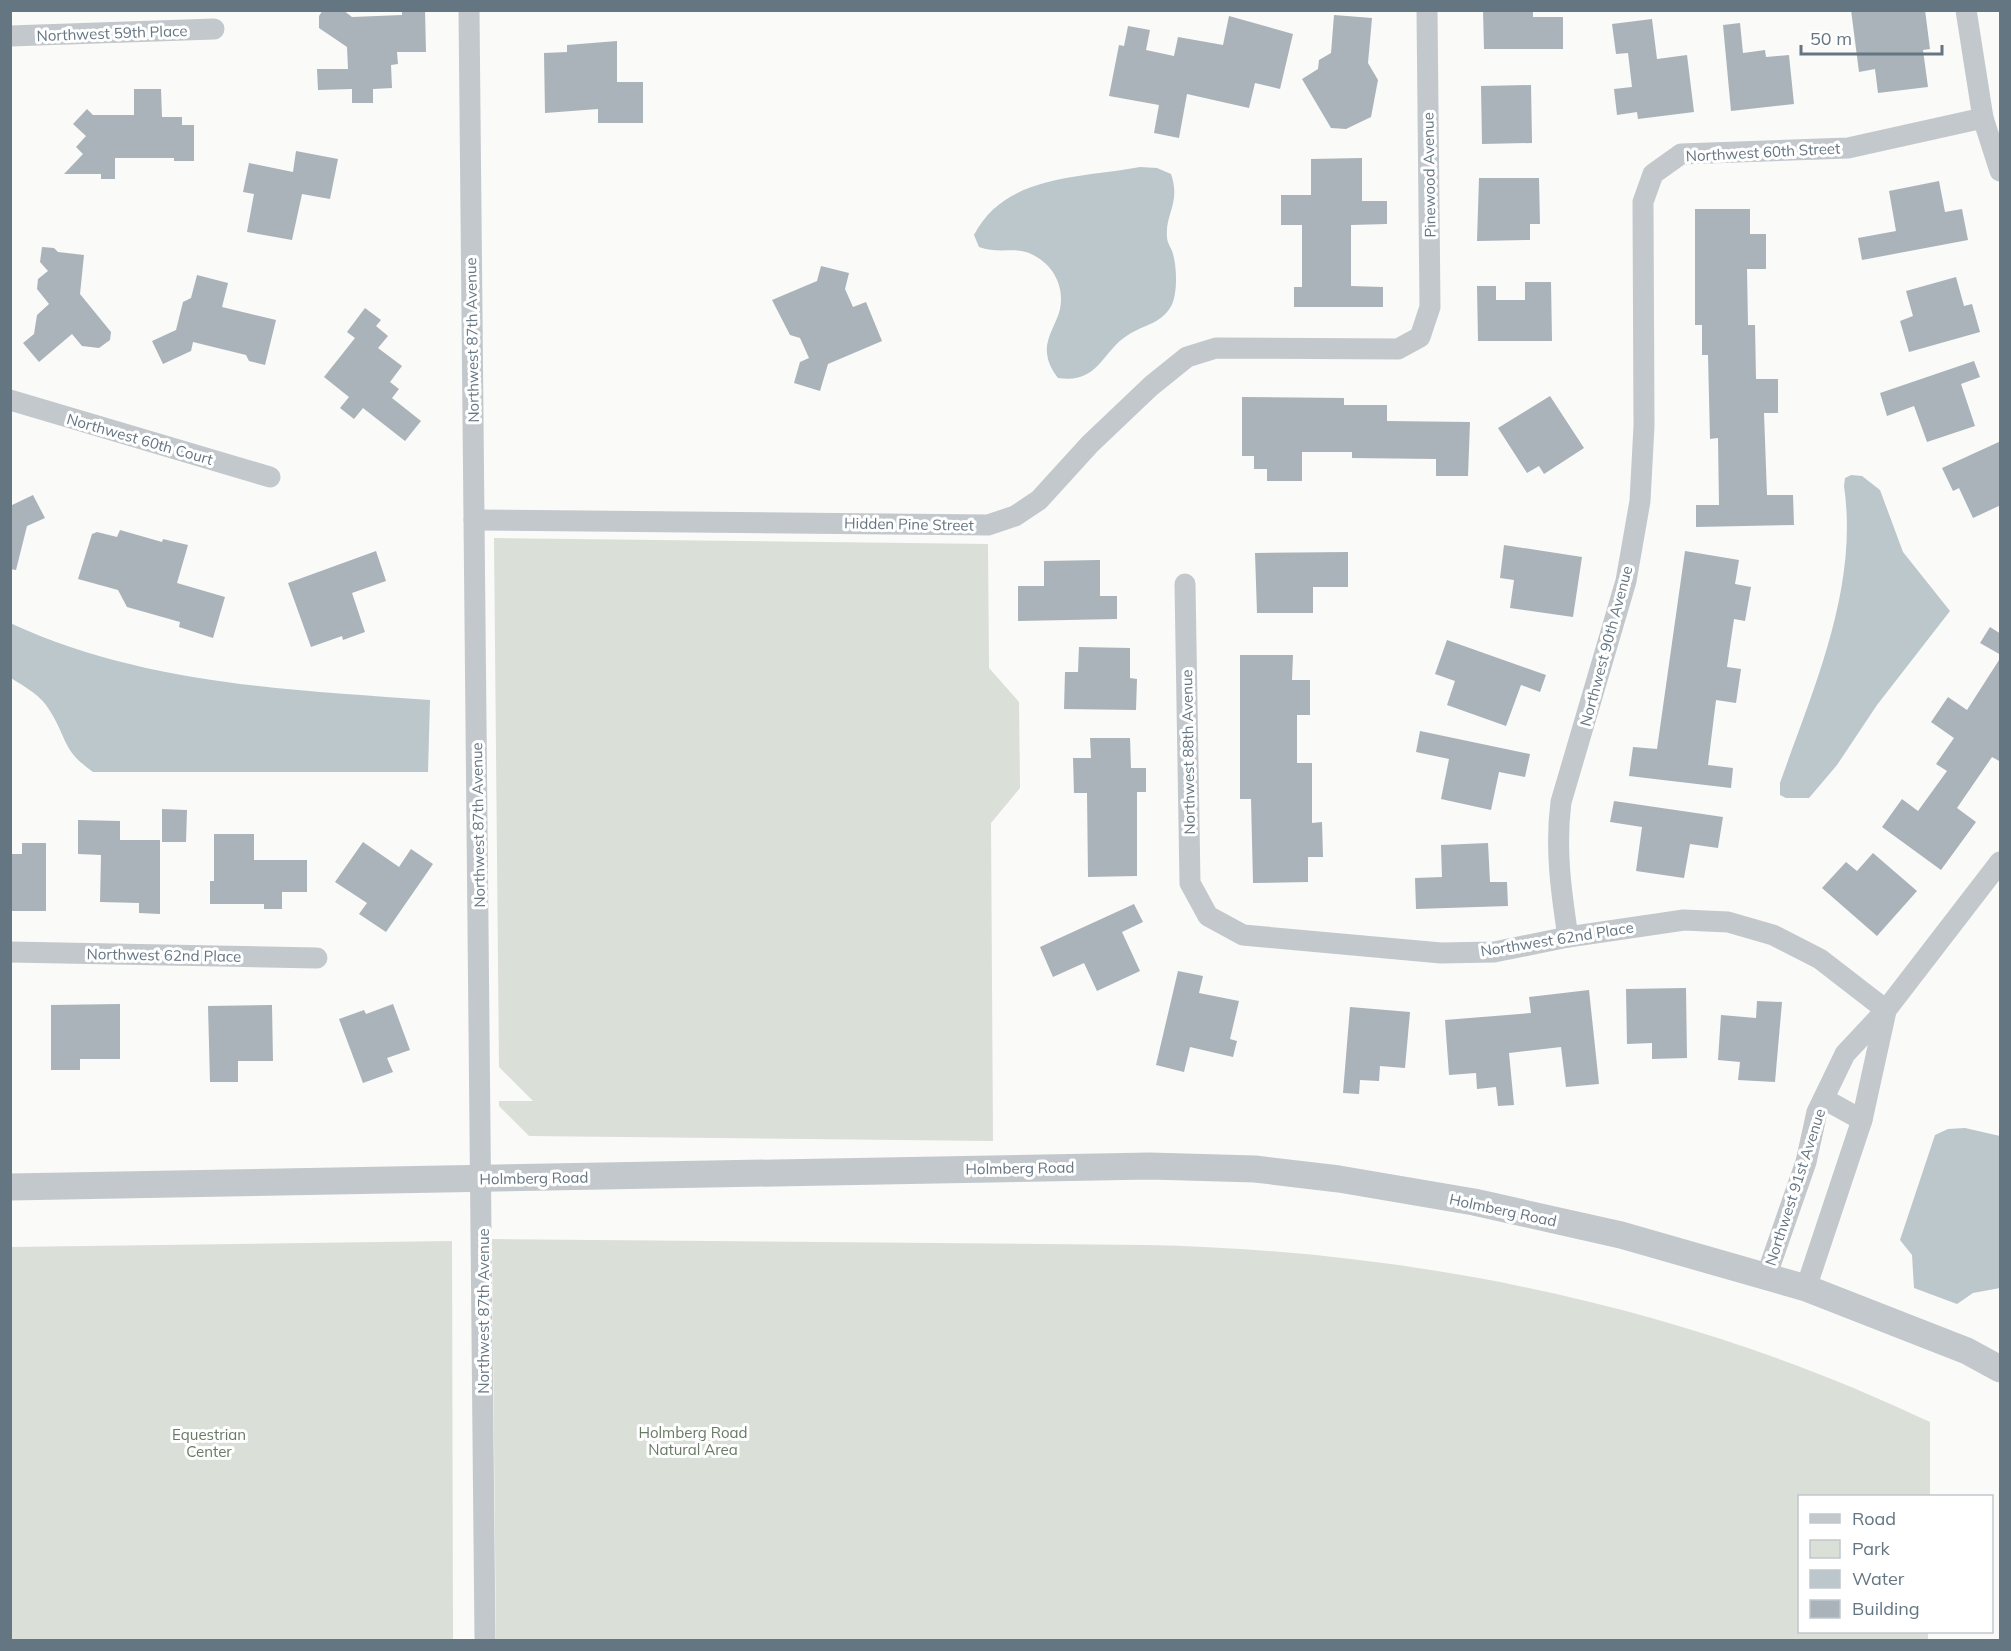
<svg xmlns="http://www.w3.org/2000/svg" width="2011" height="1651" viewBox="0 0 2011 1651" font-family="Mulish,sans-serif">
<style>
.green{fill:#dadfd7}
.water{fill:#bbc7cb}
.building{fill:#aab3b9}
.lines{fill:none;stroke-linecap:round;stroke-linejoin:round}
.minor{stroke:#c3c8cc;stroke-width:21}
.tertiary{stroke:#c3c8cc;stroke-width:27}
.labels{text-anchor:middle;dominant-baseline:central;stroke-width:6;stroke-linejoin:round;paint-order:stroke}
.street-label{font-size:15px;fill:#657683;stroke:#fff}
.park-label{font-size:15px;fill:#687a64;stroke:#fff}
</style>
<rect width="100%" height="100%" fill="#fafaf8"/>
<!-- green -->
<g class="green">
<polygon points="494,538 988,544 989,668 1019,702 1020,788 991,823 993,1141 529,1136 499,1106 499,1101 533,1101 499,1067"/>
<path d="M492,1239l653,6c269,5 541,61 785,177v74h-130v136h128v8h-1432z"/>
<polygon points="452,1241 453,1640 11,1640 11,1247"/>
</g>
<!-- water -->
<g class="water">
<path d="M1140,167l17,1 14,6c10,29 -6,39 -4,63 0,6 5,12 6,17 4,14 5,42 -3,54 -10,16 -27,17 -42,27 -27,17 -29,49 -70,43 -6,-8 -10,-15 -11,-25 -2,-15 10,-30 13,-44 5,-25 -9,-47 -31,-56 -14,-6 -32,1 -50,-6l-5,-12c31,-61 108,-57 166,-68z"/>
<path d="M1851,475l11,1 18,14 23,62 47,59 -73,94 -40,60 -28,33h-23l-6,-3v-12c33,-94 79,-195 64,-297l1,-8z"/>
<path d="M10,623c132,61 278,67 420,77l-2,72h-335c-31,-22 -25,-32 -43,-61 -8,-15 -25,-24 -39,-33z"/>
<polygon points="1965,1128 2000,1136 2000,1288 1973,1293 1957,1304 1914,1288 1912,1255 1900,1240 1935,1135 1948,1129"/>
</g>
<!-- building -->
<g class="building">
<polygon points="323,10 343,10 352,17 402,15 402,10 425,10 426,52 397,52 398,64 391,65 392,88 373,89 373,103 352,103 352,89 318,90 317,69 348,69 347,47 319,28 319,16"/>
<polygon points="1483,10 1533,10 1533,17 1563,17 1563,49 1484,49"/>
<polygon points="1851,10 1925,10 1930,49 1923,50 1928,87 1878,93 1875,69 1859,72"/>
<polygon points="1334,15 1372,18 1368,63 1378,80 1371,117 1346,129 1331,128 1302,79 1318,69 1319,60 1331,53"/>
<polygon points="1229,16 1293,34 1280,89 1255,83 1249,108 1187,94 1179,138 1154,133 1159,105 1109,96 1119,45 1124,46 1128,26 1150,30 1146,50 1174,56 1178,37 1223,45"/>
<polygon points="1652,19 1657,59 1687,55 1694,112 1638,119 1637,112 1617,115 1614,89 1632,87 1628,53 1616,54 1612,24"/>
<polygon points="1740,23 1743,53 1765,50 1766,57 1789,55 1794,104 1731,111 1723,25"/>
<polygon points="617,41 617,82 643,82 643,123 598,123 598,109 545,113 544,53 567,52 567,45"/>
<polygon points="1531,85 1532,143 1482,144 1481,86"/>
<polygon points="134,89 161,89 162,117 182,117 182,125 194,125 194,161 174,161 174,158 115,158 115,179 101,179 101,174 64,174 83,154 76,147 86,136 73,124 87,109 93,115 134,115"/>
<polygon points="296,151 338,159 330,199 302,194 292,240 247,232 254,194 243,192 249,163 293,172"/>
<polygon points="1362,158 1362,201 1387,201 1387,224 1351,225 1351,286 1383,287 1383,307 1294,307 1294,287 1302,287 1302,225 1281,225 1281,195 1311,195 1311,159"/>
<polygon points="1479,178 1539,178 1540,224 1530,224 1530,240 1477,241"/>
<polygon points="1939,181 1945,212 1962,209 1968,240 1862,260 1858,238 1896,231 1889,191"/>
<polygon points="1695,209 1750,209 1750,234 1766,234 1766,269 1747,269 1748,325 1755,325 1756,379 1778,379 1778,413 1764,413 1767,495 1793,495 1794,525 1696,527 1696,505 1719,505 1718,438 1710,439 1708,355 1702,355 1702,325 1695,325"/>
<polygon points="42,247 54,248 58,252 84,255 80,294 111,332 110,340 99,348 82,346 72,334 39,362 23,343 34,334 37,315 49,304 37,289 38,279 48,271 40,262"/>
<polygon points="821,266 849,273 845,289 853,307 866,302 882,341 828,364 820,391 794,383 800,362 809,358 800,338 790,335 772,300 817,281"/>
<polygon points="197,275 228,283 222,307 276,320 265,365 249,361 246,355 193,342 191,351 163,364 152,341 176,330 183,302 191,298"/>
<polygon points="1956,277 1964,306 1972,304 1980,332 1909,352 1900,321 1913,316 1906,291"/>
<polygon points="1525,282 1551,282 1552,341 1478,341 1477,286 1496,286 1496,300 1525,300"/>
<polygon points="365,308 381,320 376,326 388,336 378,348 402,366 390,382 399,389 392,398 421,421 405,441 363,408 354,419 340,408 349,397 324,377 355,338 347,332"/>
<polygon points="1974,361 1980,377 1961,384 1975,426 1927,442 1914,406 1887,416 1880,393"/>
<polygon points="1550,396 1584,448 1544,474 1539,466 1527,473 1498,428"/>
<polygon points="1242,397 1344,398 1344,405 1387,405 1387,421 1470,422 1468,476 1436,476 1436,459 1352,458 1352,452 1302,452 1302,481 1267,481 1267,469 1254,469 1254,456 1242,456"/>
<polygon points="2001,441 2001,505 1973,518 1959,488 1953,491 1942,468"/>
<polygon points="33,495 45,518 27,526 16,570 10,569 10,506"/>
<polygon points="120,530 162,542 163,539 188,545 177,583 225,597 213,638 179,627 180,622 127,607 118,590 78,579 92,534 97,532 117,537"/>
<polygon points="1504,545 1582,557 1573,617 1510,608 1514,580 1500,578"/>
<polygon points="376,551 386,581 352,593 365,632 343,640 342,636 311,647 288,583"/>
<polygon points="1685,551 1739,560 1735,584 1751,587 1745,621 1734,619 1727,667 1741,669 1736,703 1716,700 1708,765 1733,768 1731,788 1629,776 1633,747 1657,749"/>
<polygon points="1348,552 1348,587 1313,587 1313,613 1257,613 1255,553"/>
<polygon points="1100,560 1100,596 1117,596 1117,619 1018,621 1018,586 1044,586 1044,561"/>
<polygon points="1990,627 2001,634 2001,655 1980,643"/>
<polygon points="1447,640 1546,675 1540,692 1521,685 1506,726 1447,705 1455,681 1435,674"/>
<polygon points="1079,647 1130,648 1130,678 1137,679 1136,710 1064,709 1065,672 1078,672"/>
<polygon points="1240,655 1293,655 1292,680 1310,680 1310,715 1297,715 1297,763 1312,763 1312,823 1322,822 1323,857 1308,857 1308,882 1253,883 1251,799 1240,799"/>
<polygon points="2001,657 2001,762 1992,757 1957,808 1976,822 1941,870 1882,827 1902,799 1918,811 1947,771 1936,764 1954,738 1931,722 1948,697 1967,710"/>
<polygon points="1420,731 1530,754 1525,777 1499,772 1491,810 1441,799 1449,759 1416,752"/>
<polygon points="1090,738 1130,738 1131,768 1146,768 1146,792 1137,792 1137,876 1088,877 1087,793 1074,793 1073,758 1091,758"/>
<polygon points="1614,801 1723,817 1718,848 1690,844 1684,878 1636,871 1642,827 1610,822"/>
<polygon points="162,809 187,810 186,842 162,842"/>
<polygon points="78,820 120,821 120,840 160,840 160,914 139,913 139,903 100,902 101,855 78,854"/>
<polygon points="214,834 254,834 254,860 307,860 307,892 282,892 282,909 264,909 264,904 210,904 210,881 214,881"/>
<polygon points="363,842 399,867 411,849 433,864 386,932 359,914 367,903 335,882"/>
<polygon points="22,843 46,843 46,911 10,911 10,854 22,854"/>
<polygon points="1488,843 1490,882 1507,882 1508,906 1416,909 1415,878 1442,877 1441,845"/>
<polygon points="1873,853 1917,891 1877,936 1822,888 1846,862 1857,871"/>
<polygon points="1134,904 1143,922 1122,932 1140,971 1097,991 1084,963 1053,977 1040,947"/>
<polygon points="1178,971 1203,976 1199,993 1239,1001 1230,1039 1237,1041 1233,1057 1190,1047 1184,1072 1156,1065"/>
<polygon points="1686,988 1687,1058 1652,1059 1652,1043 1627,1044 1626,989"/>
<polygon points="1589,990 1599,1084 1566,1087 1561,1047 1509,1053 1514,1105 1498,1106 1496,1087 1477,1089 1476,1073 1449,1075 1445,1020 1531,1013 1529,997"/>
<polygon points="1757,1001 1782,1002 1775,1082 1738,1080 1740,1062 1718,1060 1721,1015 1756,1018"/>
<polygon points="120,1004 120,1059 80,1059 80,1070 51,1070 51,1005"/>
<polygon points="393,1004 410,1050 387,1058 393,1072 363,1083 339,1019 364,1010 366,1014"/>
<polygon points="272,1005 273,1061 238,1061 238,1082 210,1082 208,1006"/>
<polygon points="1350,1007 1410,1012 1405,1068 1380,1066 1379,1081 1360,1080 1359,1094 1343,1093"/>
</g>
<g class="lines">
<!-- minor -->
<g class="minor">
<polyline points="469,10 485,1640"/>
<polyline points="1966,10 1983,118 2000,171"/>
<polyline points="10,36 214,29"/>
<polyline points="10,400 270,477"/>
<polyline points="474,520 988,525 1015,516 1039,500 1090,444 1151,386 1187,357 1216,348 1398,349 1420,337 1430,307 1427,10"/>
<polyline points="1185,584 1190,883 1208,916 1243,935 1441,953 1494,952 1568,937 1684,920 1728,922 1773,935 1820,959 1886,1010"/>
<path d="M1568,937c-7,-46 -13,-89 -7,-135l65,-221 14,-80 4,-75 -1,-224 10,-28 28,-20 167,-6 135,-30"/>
<polyline points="10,952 317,958"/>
<polyline points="1824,1099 1862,1120"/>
<polyline points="1766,1277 1806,1162 1817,1112 1845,1054 1886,1010 2000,862"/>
<polyline points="1806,1288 1862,1120 1886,1011"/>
</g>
<!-- tertiary -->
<polyline class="tertiary" points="10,1187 1150,1166 1255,1169 1339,1179 1474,1202 1621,1235 1806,1288 1967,1351 2000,1369"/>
</g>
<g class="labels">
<!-- street labels -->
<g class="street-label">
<text transform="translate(112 33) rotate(-2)">Northwest 59th Place</text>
<text transform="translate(1763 152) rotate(-3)">Northwest 60th Street</text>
<text transform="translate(1429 175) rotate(-91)">Pinewood Avenue</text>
<text transform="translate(472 340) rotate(-91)">Northwest 87th Avenue</text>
<text transform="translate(140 439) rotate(16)">Northwest 60th Court</text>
<text transform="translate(909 524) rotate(1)">Hidden Pine Street</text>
<text transform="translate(1606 646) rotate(-75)">Northwest 90th Avenue</text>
<text transform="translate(1188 752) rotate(-91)">Northwest 88th Avenue</text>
<text transform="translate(478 825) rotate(-91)">Northwest 87th Avenue</text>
<text transform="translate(1557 939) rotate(-9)">Northwest 62nd Place</text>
<text transform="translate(164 955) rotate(1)">Northwest 62nd Place</text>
<text transform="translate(1020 1168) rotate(-1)">Holmberg Road</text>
<text transform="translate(534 1178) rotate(-1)">Holmberg Road</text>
<text transform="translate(1795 1187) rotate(-72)">Northwest 91st Avenue</text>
<text transform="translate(1503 1210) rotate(12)">Holmberg Road</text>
<text transform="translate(483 1311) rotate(-90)">Northwest 87th Avenue</text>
</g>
<!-- park labels -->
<g class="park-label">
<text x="693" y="1432">Holmberg Road<tspan x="693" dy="17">Natural Area</tspan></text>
<text x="209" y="1434">Equestrian<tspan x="209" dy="17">Center</tspan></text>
</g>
</g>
<!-- border -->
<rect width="2011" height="1651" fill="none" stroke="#657683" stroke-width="24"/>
<!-- legend -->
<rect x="1798" y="1495" width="195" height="138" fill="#ffffff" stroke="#c1c8cd" stroke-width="1.5"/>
<rect x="1810" y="1514" width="30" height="9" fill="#c3c8cc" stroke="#c1c8cd" stroke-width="1.5"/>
<text x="1852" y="1525" font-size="18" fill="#657683">Road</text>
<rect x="1810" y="1540" width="30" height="18" fill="#dadfd7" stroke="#c1c8cd" stroke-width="1.5"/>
<text x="1852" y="1555" font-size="18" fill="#657683">Park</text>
<rect x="1810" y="1570" width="30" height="18" fill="#bbc7cb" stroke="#c1c8cd" stroke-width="1.5"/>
<text x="1852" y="1585" font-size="18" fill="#657683">Water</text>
<rect x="1810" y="1600" width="30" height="18" fill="#aab3b9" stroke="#c1c8cd" stroke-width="1.5"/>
<text x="1852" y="1615" font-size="18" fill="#657683">Building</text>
<!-- scale -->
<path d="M1801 45v9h141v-9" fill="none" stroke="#657683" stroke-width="3"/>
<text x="1810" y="45" font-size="18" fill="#657683" stroke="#ffffff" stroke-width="4.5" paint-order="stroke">50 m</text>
</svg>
